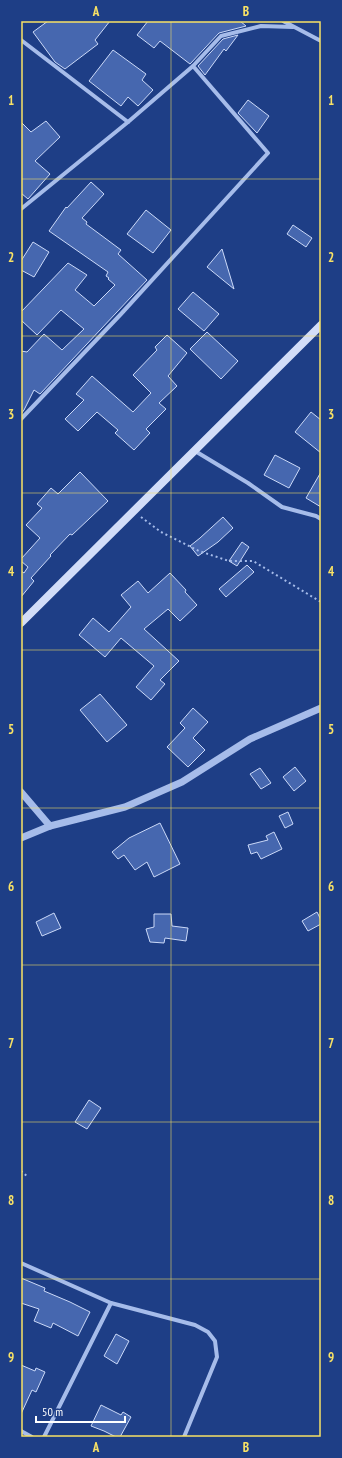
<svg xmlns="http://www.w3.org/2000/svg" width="342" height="1458" viewBox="0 0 342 1458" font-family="'PT Sans Narrow',sans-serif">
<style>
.building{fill:#4667af;stroke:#cbd9f8}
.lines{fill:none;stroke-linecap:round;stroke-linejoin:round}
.path{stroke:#a6bcea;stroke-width:2;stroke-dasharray:2 3;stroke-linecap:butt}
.minor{stroke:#a6bcea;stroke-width:4}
.tertiary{stroke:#a6bcea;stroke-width:7}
.secondary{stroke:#d2ddf8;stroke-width:8}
.grid{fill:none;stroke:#f9e265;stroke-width:1;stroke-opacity:0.55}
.neatline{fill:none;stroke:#f9e265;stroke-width:1.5}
.grid-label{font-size:13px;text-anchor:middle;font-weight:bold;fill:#f9e265}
</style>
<rect width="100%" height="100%" fill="#1e3e86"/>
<!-- building -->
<g class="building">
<polygon points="48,21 110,21 95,40 98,44 65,69 55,62 33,32"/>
<polygon points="148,21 240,21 246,26 219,33 190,64 160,41 154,48 137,35"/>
<polygon points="238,35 226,51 224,49 205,75 198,66 223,39"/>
<polygon points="113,50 146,74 142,80 153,90 138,106 128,97 121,106 89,81"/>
<polygon points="248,100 269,116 257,133 238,113"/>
<polygon points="46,121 60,137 35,161 50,174 28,199 21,193 21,122 31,132"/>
<polygon points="91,182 104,194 82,218 87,222 86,224 121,250 118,254 147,280 40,394 34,390 24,410 21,414 21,351 27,352 44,334 62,350 84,329 61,310 37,335 21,320 21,312 68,263 87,275 75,290 94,306 115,285 108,279 109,278 106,276 108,272 49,231 66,207 67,208"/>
<polygon points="146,210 171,230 153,253 127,234"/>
<polygon points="293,225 312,238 306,247 287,234"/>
<polygon points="33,242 49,252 34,277 21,270 21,261"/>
<polygon points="222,249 234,289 207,267"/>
<polygon points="193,292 219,314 204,331 178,309"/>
<polygon points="207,332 238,361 221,379 190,349"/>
<polygon points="167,335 187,353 168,376 177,386 159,403 166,409 146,429 150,433 134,450 115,433 118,430 97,412 78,431 65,419 84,400 76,394 92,376 133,412 151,393 133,375 157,350 155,347"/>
<polygon points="311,412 321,420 321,453 295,432"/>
<polygon points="275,455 300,468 289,488 264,475"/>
<polygon points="80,472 108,501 72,535 70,534 50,555 51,556 31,578 34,581 21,597 21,571 24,573 28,567 21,561 21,559 40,538 26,525 42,508 37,504 51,488 58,494"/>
<polygon points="321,472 321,507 306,498"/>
<polygon points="223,517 233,528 218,542 198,556 190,546 200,538"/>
<polygon points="242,542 249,547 237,566 229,561"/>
<polygon points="247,565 254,572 226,597 219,589"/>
<polygon points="170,573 186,590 185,592 197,605 180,621 168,609 144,629 179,661 160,680 165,684 151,700 136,687 154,666 121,638 105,657 79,635 93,618 109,632 131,607 121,595 138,581 148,593"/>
<polygon points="100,694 127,725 107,742 80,710"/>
<polygon points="193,708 208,722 193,738 205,750 188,767 167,747 185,728 180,723"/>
<polygon points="295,767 306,781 294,791 283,777"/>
<polygon points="260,768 271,783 261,789 250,774"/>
<polygon points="288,812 293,824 285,828 279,816"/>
<polygon points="160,823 180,864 154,877 147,862 135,870 124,855 118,859 112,852 129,838"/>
<polygon points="274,832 282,849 261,859 257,852 251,854 248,845 268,840 266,836"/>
<polygon points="317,912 321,920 321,924 308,931 302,921"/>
<polygon points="54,913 61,928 42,936 36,922"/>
<polygon points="154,914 171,914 172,926 188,928 186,941 165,938 164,943 150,942 146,929 154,927"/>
<polygon points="89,1100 101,1108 87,1129 75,1122"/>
<polygon points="21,1278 45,1288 44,1291 70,1302 90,1312 78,1336 53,1323 51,1328 34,1321 39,1309 21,1303"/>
<polygon points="116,1334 129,1341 117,1364 104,1356"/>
<polygon points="21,1365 35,1371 36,1368 45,1372 36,1392 32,1390 21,1414"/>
<polygon points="101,1405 121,1415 123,1412 131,1417 120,1437 116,1437 104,1431 91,1426"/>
</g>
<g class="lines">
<!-- path -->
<g class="path">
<polyline points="141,517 161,532 199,551 229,561 253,561 321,602"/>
<polyline points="21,1171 28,1177"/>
</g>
<!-- minor -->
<g class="minor">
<polyline points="283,21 321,41"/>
<polyline points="21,40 128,122"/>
<polyline points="21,209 128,122 193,66"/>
<polyline points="21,419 121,314 268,153 193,66 221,36 261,26 293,27"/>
<polyline points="195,451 248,483 282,507 316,516 321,519"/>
<polyline points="21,1263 111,1303 44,1437"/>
<polyline points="111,1303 195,1325 208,1332 215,1341 217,1357 184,1437"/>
<polyline points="21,1431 32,1437"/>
</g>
<!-- tertiary -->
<g class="tertiary">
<polyline points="21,792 50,826"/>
<polyline points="21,838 50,826 125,807 182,782 250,739 321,708"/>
</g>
<!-- secondary -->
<polyline class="secondary" points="21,623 321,325"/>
</g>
<!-- grid -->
<path class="grid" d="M171,21v1416M21,179h300M21,336h300M21,493h300M21,650h300M21,808h300M21,965h300M21,1122h300M21,1279h300"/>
<!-- border -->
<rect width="342" height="1458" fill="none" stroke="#1e3e86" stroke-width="44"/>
<!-- scale -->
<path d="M36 1416v6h89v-6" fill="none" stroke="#ffffff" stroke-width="2"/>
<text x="42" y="1416" font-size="12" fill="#ffffff" stroke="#1e3e86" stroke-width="3" paint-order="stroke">50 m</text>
<rect x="22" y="22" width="298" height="1414" class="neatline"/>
<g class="grid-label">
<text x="96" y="16">A</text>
<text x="246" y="16">B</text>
<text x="11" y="105">1</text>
<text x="331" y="105">1</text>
<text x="11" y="262">2</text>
<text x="331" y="262">2</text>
<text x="11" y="419">3</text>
<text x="331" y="419">3</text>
<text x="11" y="576">4</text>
<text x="331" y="576">4</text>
<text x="11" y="734">5</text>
<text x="331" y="734">5</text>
<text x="11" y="891">6</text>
<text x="331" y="891">6</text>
<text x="11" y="1048">7</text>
<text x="331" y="1048">7</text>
<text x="11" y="1205">8</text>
<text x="331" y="1205">8</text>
<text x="11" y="1362">9</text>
<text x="331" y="1362">9</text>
<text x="96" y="1452">A</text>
<text x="246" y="1452">B</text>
</g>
</svg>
